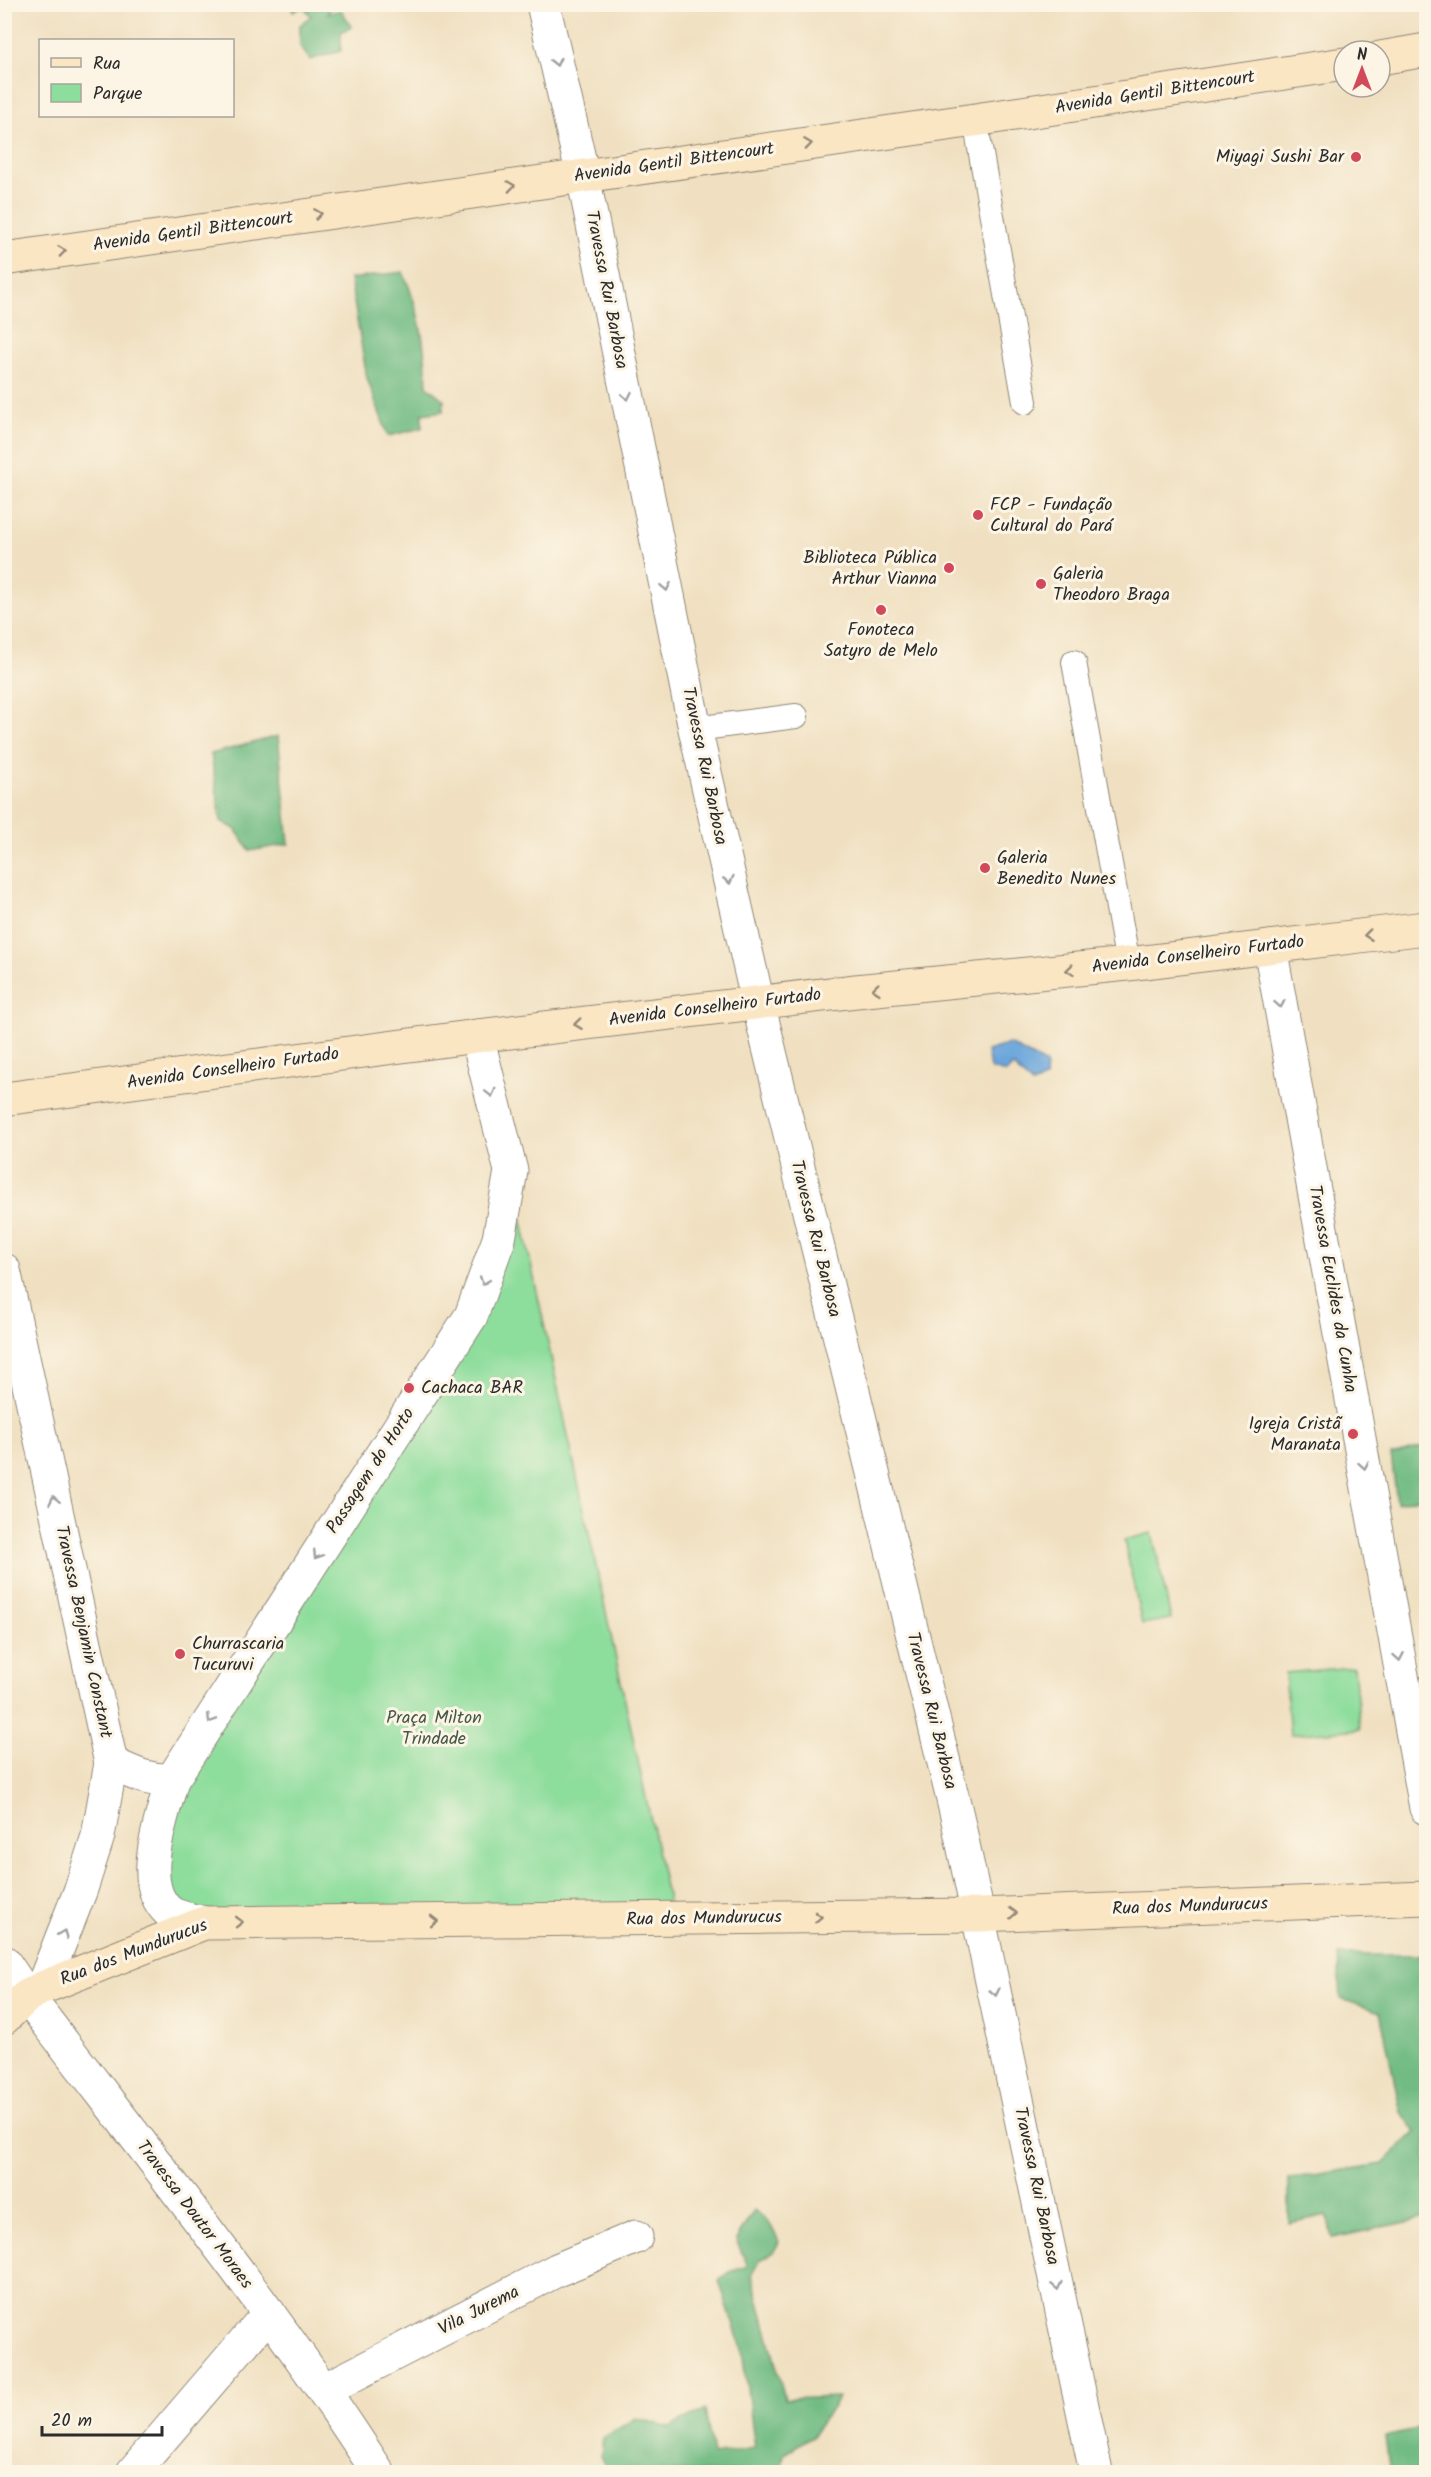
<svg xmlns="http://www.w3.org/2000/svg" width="1431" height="2477" viewBox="0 0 1431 2477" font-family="Kalam,sans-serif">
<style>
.green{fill:#8ddd9c;stroke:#5c8464;stroke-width:1.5}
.forest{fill:#72bc84;stroke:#4e7458;stroke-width:1.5}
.water{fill:#6ba6db;stroke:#4b6883;stroke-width:1.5}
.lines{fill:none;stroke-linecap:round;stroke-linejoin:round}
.lane-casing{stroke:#8e8676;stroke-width:26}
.street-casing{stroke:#8e8676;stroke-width:35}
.secondary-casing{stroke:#8e8676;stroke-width:35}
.lane{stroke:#fff;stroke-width:24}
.street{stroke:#fff;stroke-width:33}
.secondary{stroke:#fbe6c4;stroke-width:33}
.oneway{stroke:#a0a0a0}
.oneway2{stroke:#938878}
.poi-dot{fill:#d1495b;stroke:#fcf5e5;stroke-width:2}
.labels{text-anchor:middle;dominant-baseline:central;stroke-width:6;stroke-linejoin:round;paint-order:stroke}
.street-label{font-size:18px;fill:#2b2b2b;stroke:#fcf5e5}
.poi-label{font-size:18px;fill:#2b2b2b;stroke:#fcf5e5;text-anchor:start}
.park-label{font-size:18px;fill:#445847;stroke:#fcf5e5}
</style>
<rect width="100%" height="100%" fill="#fcf5e5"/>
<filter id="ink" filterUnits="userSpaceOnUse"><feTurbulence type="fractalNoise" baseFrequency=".0167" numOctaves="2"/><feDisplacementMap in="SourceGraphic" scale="12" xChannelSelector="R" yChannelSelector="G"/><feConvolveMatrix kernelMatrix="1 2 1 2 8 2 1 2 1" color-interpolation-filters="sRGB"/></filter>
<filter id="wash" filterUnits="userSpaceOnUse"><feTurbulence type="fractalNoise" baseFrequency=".008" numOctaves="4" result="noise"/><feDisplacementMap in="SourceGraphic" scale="24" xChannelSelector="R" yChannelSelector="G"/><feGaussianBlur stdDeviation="1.35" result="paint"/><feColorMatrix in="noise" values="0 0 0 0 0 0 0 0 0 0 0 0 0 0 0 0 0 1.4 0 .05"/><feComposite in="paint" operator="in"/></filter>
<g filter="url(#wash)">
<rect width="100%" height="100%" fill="#f0e0c1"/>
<!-- green -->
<g class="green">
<polygon points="511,1171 672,1919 204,1923 155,1892 172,1780 471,1316"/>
<polygon points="1152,1533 1171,1619 1142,1624 1124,1540"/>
<polygon points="1354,1667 1360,1729 1290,1735 1285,1673"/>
</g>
<!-- forest -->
<g class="forest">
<polygon points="291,5 341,5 331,7 328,13 341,10 352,27 341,32 341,51 310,60 300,46 300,25 311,16 304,7 293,11"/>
<path d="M403,272c17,39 22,71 24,114l17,14 -1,11 -21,3v14l-34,8 -21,-58 -17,-99z"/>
<polygon points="278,736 289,844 250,851 235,829 221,821 211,754"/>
<polygon points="1426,1446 1426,1496 1397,1503 1391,1455"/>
<polygon points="1338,1955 1426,1955 1426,2218 1332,2238 1327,2215 1289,2223 1289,2179 1383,2164 1416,2131 1401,2113 1380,2012 1341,1999"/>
<path d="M754,2210l15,12 10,20 -6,11 -13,7 -8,15 33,124 54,-2 -27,39 -28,18 -4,18h-132c-12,-7 -28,-1 -41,-4l-6,-12 2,-18 33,-20 34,9 35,-17 8,45 42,-7 -13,-98 -23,-69 10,-9 19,-6 -12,-26z"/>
<polygon points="1421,2428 1426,2428 1426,2472 1390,2472 1385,2436"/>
</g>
<!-- water -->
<polygon class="water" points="1009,1044 1046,1064 1045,1079 1032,1085 1013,1066 1006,1073 990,1069 987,1051"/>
</g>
<g filter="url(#ink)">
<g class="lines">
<defs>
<g id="lane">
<polyline points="975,120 1025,402"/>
<polyline points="1074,662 1128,964"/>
<polyline points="695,729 796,716"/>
</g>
<g id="street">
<polyline points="543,4 583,176 695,729 758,1003 957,1816 1096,2472"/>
<polyline points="1270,947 1426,1808"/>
<polyline points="4,1270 111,1763 98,1836 81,1889 42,1988"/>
<path d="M111,1763c21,10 37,18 61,17"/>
<path d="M204,1923c-10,-3 -28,-5 -36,-12 -32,-29 -5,-95 4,-131l299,-464 28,-77 12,-68 -34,-135"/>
<path d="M4,1962l23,34c120,157 244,310 351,476"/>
<polyline points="324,2390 557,2270 636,2237"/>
<polyline points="133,2472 269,2313"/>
</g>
<g id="secondary">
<polyline points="1380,58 1426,50"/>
<polyline points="4,259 975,120 1344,64"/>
<polyline points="4,1099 477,1036 856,991 1128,964 1426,928"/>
<polyline points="4,2018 27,1996 42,1988 204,1923 978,1915 1426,1898"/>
</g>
</defs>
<!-- lane casing -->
<use href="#lane" class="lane-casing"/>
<!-- street casing -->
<use href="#street" class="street-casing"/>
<!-- secondary casing -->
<use href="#secondary" class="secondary-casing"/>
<!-- lane -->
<use href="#lane" class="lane"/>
<!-- street -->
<use href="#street" class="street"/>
<!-- secondary -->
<use href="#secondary" class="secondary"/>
</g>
<!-- one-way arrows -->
<defs><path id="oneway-chevron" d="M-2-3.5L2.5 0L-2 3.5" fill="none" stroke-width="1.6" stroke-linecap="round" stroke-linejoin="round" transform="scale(1.5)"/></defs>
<g class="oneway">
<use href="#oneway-chevron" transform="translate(556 62) rotate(77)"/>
<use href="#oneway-chevron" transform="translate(627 396) rotate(79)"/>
<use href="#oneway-chevron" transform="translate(666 587) rotate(79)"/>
<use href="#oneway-chevron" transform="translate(729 880) rotate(77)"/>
<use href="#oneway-chevron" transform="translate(1280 1004) rotate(80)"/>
<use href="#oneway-chevron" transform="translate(491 1093) rotate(76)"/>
<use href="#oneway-chevron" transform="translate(484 1281) rotate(110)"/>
<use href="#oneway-chevron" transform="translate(1364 1465) rotate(80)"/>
<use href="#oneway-chevron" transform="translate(54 1500) rotate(-102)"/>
<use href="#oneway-chevron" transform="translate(317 1555) rotate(123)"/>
<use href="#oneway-chevron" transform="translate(1399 1657) rotate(80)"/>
<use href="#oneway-chevron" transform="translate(211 1719) rotate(123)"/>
<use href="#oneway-chevron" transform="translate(63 1934) rotate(-68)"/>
<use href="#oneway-chevron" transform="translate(995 1992) rotate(78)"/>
<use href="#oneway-chevron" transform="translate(1057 2286) rotate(78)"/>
</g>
<g class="oneway2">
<use href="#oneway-chevron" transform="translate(808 144) rotate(-8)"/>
<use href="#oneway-chevron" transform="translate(511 186) rotate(-8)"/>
<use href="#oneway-chevron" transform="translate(318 214) rotate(-8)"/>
<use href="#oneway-chevron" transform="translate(62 251) rotate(-8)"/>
<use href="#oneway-chevron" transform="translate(1368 935) rotate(173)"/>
<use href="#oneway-chevron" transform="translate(1070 970) rotate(174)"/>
<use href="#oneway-chevron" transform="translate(876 989) rotate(174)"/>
<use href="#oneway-chevron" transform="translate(578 1024) rotate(173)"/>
<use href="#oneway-chevron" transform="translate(1013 1913) rotate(-2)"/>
<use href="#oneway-chevron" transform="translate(818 1917) rotate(-1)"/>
<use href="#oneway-chevron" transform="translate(434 1921)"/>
<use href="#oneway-chevron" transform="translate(239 1922)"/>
</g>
</g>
<!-- markers -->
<g class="poi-dot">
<circle cx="1356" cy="157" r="6"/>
<circle cx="978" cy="515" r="6"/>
<circle cx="949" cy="568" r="6"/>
<circle cx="1041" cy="584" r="6"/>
<circle cx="881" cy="610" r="6"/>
<circle cx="985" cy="868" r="6"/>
<circle cx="409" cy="1388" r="6"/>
<circle cx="1353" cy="1434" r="6"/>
<circle cx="180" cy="1654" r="6"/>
</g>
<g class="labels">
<!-- street labels -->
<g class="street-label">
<text transform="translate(1155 93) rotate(-9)">Avenida Gentil Bittencourt</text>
<text transform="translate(674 163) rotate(-8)">Avenida Gentil Bittencourt</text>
<text transform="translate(193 232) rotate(-8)">Avenida Gentil Bittencourt</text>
<text transform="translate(606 290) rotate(79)">Travessa Rui Barbosa</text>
<text transform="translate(704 766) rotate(78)">Travessa Rui Barbosa</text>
<text transform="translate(1198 955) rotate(-7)">Avenida Conselheiro Furtado</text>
<text transform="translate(715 1008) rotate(-7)">Avenida Conselheiro Furtado</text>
<text transform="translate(233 1069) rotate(-8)">Avenida Conselheiro Furtado</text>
<text transform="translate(815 1239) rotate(76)">Travessa Rui Barbosa</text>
<text transform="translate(1332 1289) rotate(80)">Travessa Euclides da Cunha</text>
<text transform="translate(371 1471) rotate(-57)">Passagem do Horto</text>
<text transform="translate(83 1632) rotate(78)">Travessa Benjamin Constant</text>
<text transform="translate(931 1711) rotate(76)">Travessa Rui Barbosa</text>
<text transform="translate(1190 1907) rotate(-2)">Rua dos Mundurucus</text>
<text transform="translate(704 1919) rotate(-1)">Rua dos Mundurucus</text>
<text transform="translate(134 1953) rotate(-21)">Rua dos Mundurucus</text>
<text transform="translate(1036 2186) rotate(78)">Travessa Rui Barbosa</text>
<text transform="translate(194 2215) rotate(53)">Travessa Doutor Moraes</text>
<text transform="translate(479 2311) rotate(-27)">Vila Jurema</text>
</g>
<!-- poi labels -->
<g class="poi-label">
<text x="1344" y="157" text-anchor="end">Miyagi Sushi Bar</text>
<text x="990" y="505">FCP - Fundação<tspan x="990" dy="21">Cultural do Pará</tspan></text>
<text x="937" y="558" text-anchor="end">Biblioteca Pública<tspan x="937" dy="21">Arthur Vianna</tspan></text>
<text x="1053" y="574">Galeria<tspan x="1053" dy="21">Theodoro Braga</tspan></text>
<text x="881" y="630" text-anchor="middle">Fonoteca<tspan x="881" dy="21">Satyro de Melo</tspan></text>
<text x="997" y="858">Galeria<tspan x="997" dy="21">Benedito Nunes</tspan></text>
<text x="421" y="1388">Cachaca BAR</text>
<text x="1341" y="1424" text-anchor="end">Igreja Cristã<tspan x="1341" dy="21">Maranata</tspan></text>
<text x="192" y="1644">Churrascaria<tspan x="192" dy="21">Tucuruvi</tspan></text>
</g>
<!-- park labels -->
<g class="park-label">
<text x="434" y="1718">Praça Milton<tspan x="434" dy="21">Trindade</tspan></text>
</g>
</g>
<!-- margin -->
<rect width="1431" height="2477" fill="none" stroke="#fcf5e5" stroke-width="24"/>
<!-- legend -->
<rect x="39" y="39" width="195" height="78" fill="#fcf5e5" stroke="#a8a49b" stroke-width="1.5"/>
<rect x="51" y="58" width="30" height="9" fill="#fbe6c4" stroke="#a8a49b" stroke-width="1.5"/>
<text x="93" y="69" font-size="18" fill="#2b2b2b">Rua</text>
<rect x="51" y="84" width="30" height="18" fill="#8ddd9c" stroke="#a8a49b" stroke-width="1.5"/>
<text x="93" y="99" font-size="18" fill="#2b2b2b">Parque</text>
<!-- north arrow -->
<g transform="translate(1362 69)"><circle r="28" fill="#fcf5e5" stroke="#a8a49b" stroke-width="1.5"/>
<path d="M0-4.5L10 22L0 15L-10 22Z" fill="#d1495b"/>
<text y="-9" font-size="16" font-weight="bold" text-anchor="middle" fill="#2b2b2b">N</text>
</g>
<!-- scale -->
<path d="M42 2426v9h120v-9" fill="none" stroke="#2b2b2b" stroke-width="3"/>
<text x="51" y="2426" font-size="18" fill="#2b2b2b" stroke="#fcf5e5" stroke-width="4.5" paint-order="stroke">20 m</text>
</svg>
